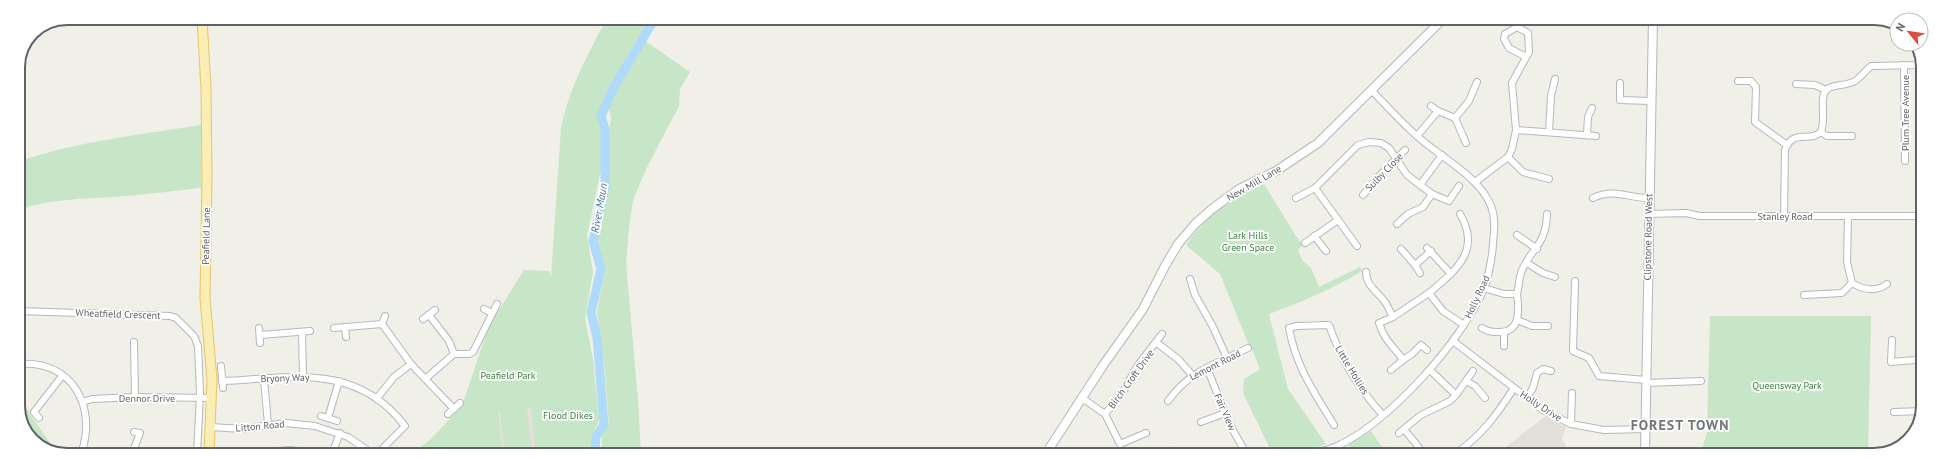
<svg xmlns="http://www.w3.org/2000/svg" width="1941" height="473" viewBox="0 0 1941 473" font-family="'PT Sans',sans-serif">
<style>
.education{fill:#e3e0da}
.green{fill:#c7e6c7}
.lines{fill:none;stroke-linecap:round;stroke-linejoin:round}
.river{stroke:#afdafa;stroke-width:9}
.street-casing{stroke:#b5b8bc;stroke-width:8}
.secondary-casing{stroke:#b4b7bb;stroke-width:10}
.primary-casing{stroke:#e9c469;stroke-width:11}
.street{stroke:#fff;stroke-width:6}
.secondary{stroke:#fff;stroke-width:8}
.primary{stroke:#faeeb4;stroke-width:9}
.labels{text-anchor:middle;dominant-baseline:central;stroke-width:3.5;stroke-linejoin:round;paint-order:stroke}
.street-label{font-size:10px;fill:#5f6367;stroke:#fff}
.park-label{font-size:10px;fill:#3b823e;stroke:#fff}
.water-label{font-size:11px;font-style:italic;fill:#4775a3;stroke:#fff}
.district-label{font-size:14px;font-weight:bold;letter-spacing:1px;fill:#717579;stroke:#fff}
.rim{fill:none;stroke:#5f6367;stroke-width:2}
</style>
<rect width="100%" height="100%" fill="#f0efe8"/>
<!-- education -->
<g class="education">
<polygon points="532,408 536,454 503,454 498,412"/>
<polygon points="1546,416 1566,427 1562,439 1571,455 1495,455"/>
</g>
<!-- green -->
<g class="green">
<path d="M607,18h43l-15,25 -38,71 4,15 1,36 -15,70 6,37 -8,47 8,40 6,61 -6,13 -1,21h-56l-5,-46 -4,1 5,45h-27l-5,-42h-2l5,42h-92l19,-14 32,-34 26,-78 36,-58 25,1 2,6 10,-149c8,-40 27,-74 46,-110z"/>
<polygon points="645,41 690,72 680,89 679,106 648,165 633,200 629,228 626,263 638,400 641,454 604,454 602,448 602,434 609,424 604,362 597,312 605,271 595,240 606,189 608,139 611,117 608,107 619,84"/>
<path d="M201,125v63c-30,3 -59,7 -89,9 -31,2 -64,2 -94,13v-48c58,-21 122,-27 183,-37z"/>
<path d="M1264,184l32,52 7,9 -5,5 4,10 9,8 8,19 41,-20 2,4c-30,18 -60,31 -93,43l19,75 38,55 -29,11h-24l-30,-62 1,-14 16,-10 -10,-25 -2,-1 -28,-69 -34,-29c23,-31 41,-48 78,-61z"/>
<polygon points="1710,316 1871,316 1868,455 1704,455 1703,446 1707,432"/>
<polygon points="18,402 30,412 29,413 48,440 51,445 49,449 30,438 18,412"/>
<polygon points="1371,431 1384,450 1389,446 1395,455 1357,455 1348,445"/>
</g>
<g class="lines">
<!-- river -->
<polyline class="river" points="595,454 596,437 604,424 597,338 591,312 601,269 593,241 605,187 605,129 601,116 613,89 655,18"/>
<defs>
<g id="street">
<polyline points="1904,65 1905,161"/>
<polyline points="1738,81 1751,81 1756,87 1755,122 1787,145"/>
<polyline points="1620,83 1620,100 1650,101"/>
<polyline points="1796,84 1815,85 1826,90"/>
<polyline points="1431,106 1438,111"/>
<polyline points="1455,118 1466,143"/>
<polyline points="1516,130 1596,136"/>
<polyline points="1549,132 1551,96 1555,79"/>
<polyline points="1821,132 1827,136 1852,136"/>
<polyline points="1587,135 1588,117 1592,108"/>
<polyline points="1417,136 1438,111 1455,118 1469,101 1477,82"/>
<polyline points="1508,157 1523,172 1549,179"/>
<polyline points="1475,182 1508,157 1512,149 1516,130 1512,83 1529,52 1528,33 1517,27 1505,34 1504,39 1509,48 1526,57"/>
<polyline points="1420,185 1442,155"/>
<polyline points="1315,188 1357,246"/>
<polyline points="1432,194 1449,201 1459,186"/>
<polyline points="1363,195 1378,177 1405,150"/>
<polyline points="1296,198 1315,188 1358,145 1369,142 1381,143 1389,148 1407,175 1432,194 1423,207 1408,214 1397,224"/>
<path d="M1593,198c21,-10 35,0 55,0"/>
<path d="M1460,214c22,37 -5,57 -31,79l14,18 21,14"/>
<polyline points="1648,214 1686,213 1700,216 1922,216"/>
<path d="M1848,216l-1,46 5,21c11,7 25,9 35,1"/>
<path d="M1784,217l1,-67c8,-22 24,-7 36,-18 4,-10 1,-23 2,-34 2,-17 21,-10 32,-17 6,-4 10,-10 16,-15l52,-1"/>
<polyline points="1517,235 1537,249"/>
<polyline points="1314,236 1326,251"/>
<polyline points="1305,243 1338,220"/>
<polyline points="1427,248 1451,274"/>
<polyline points="1401,249 1415,265 1420,273"/>
<polyline points="1527,263 1543,273 1555,277"/>
<polyline points="1415,265 1431,251"/>
<path d="M1366,272c0,14 12,20 19,30 3,4 5,10 8,15"/>
<polyline points="1190,279 1195,295 1213,327 1227,358"/>
<polyline points="1575,281 1573,351 1589,358 1599,376 1646,380"/>
<path d="M1484,288l20,6h13c2,-7 2,-17 5,-24 11,-24 24,-25 25,-56"/>
<polyline points="1919,288 1922,290"/>
<polyline points="1804,295 1842,293 1852,283"/>
<polyline points="484,309 492,313"/>
<polyline points="18,311 170,316 176,318 194,336 198,346 200,393 197,454"/>
<polyline points="429,315 449,341 454,354"/>
<polyline points="423,319 435,310"/>
<polyline points="1517,320 1532,326 1548,326"/>
<polyline points="382,324 385,316"/>
<polyline points="259,328 260,343"/>
<polyline points="334,328 382,324 411,364 454,409"/>
<polyline points="345,328 346,337"/>
<path d="M1482,328c6,4 11,4 18,4 21,0 19,-23 17,-38"/>
<polyline points="302,332 303,376"/>
<polyline points="1504,332 1504,346"/>
<polyline points="260,335 310,331"/>
<polyline points="1892,340 1891,362 1915,360 1922,355"/>
<polyline points="1453,341 1543,410 1571,424 1604,430 1645,429"/>
<polyline points="134,342 135,397"/>
<polyline points="1157,343 1178,359 1192,375"/>
<path d="M1427,350l-6,-5 -9,9 -9,6c-10,-15 -18,-18 -24,-37l14,-6 36,-24"/>
<path d="M18,364c54,-5 80,43 63,90"/>
<polyline points="221,366 223,388"/>
<polyline points="1207,368 1229,423 1247,455"/>
<polyline points="1391,370 1403,360"/>
<polyline points="264,379 268,425"/>
<polyline points="425,379 454,354 469,354 473,352 497,304"/>
<path d="M222,381c69,-3 134,-19 183,45l-28,28"/>
<polyline points="1466,381 1475,386 1485,398"/>
<polyline points="1646,383 1701,381"/>
<polyline points="1456,395 1473,371"/>
<polyline points="377,398 394,377 411,364"/>
<polyline points="1082,398 1105,414 1120,444 1146,433"/>
<polyline points="1527,398 1533,388 1537,373 1543,369 1551,371"/>
<path d="M1168,401c21,-30 48,-37 80,-53"/>
<polyline points="83,402 92,399 135,397 212,398"/>
<polyline points="1894,412 1922,411"/>
<polyline points="448,414 460,403"/>
<polyline points="1105,414 1123,392 1138,365 1162,334"/>
<polyline points="321,416 337,421"/>
<polyline points="39,418 34,412 62,376"/>
<polyline points="328,418 339,381"/>
<polyline points="1201,422 1225,413"/>
<polyline points="1571,424 1572,393"/>
<path d="M1334,425c-20,-33 -38,-58 -45,-97l8,-2 32,-1c11,32 30,64 53,89"/>
<polyline points="211,427 242,429 286,423 315,426 348,437 373,454"/>
<polyline points="1404,429 1420,449"/>
<polyline points="1399,433 1421,415 1450,401 1456,395 1430,370"/>
<polyline points="1335,447 1340,455"/>
<polyline points="241,451 255,453 290,450 318,454"/>
<polyline points="1170,451 1172,455"/>
<polyline points="1057,452 1057,455"/>
<polyline points="132,454 140,433 134,432"/>
<polyline points="332,454 340,433"/>
<path d="M1309,455c9,-3 17,-5 26,-8 54,-24 126,-105 149,-158 5,-15 8,-30 9,-45 1,-13 3,-26 -2,-38 -12,-30 -51,-49 -74,-70 -16,-14 -30,-30 -45,-45"/>
<path d="M1454,455c28,-20 42,-39 60,-67"/>
<polyline points="1645,455 1696,453 1700,455"/>
</g>
<g id="secondary">
<polyline points="1045,455 1102,367 1143,309 1165,266 1178,244 1196,223 1212,209 1239,189 1276,171 1318,143 1443,19"/>
<polyline points="1645,455 1653,19"/>
</g>
<polyline id="primary" points="202,18 206,89 207,175 205,298 212,379 209,454"/>
</defs>
<!-- street casing -->
<use href="#street" class="street-casing"/>
<!-- secondary casing -->
<use href="#secondary" class="secondary-casing"/>
<!-- primary casing -->
<use href="#primary" class="primary-casing"/>
<!-- street -->
<use href="#street" class="street"/>
<!-- secondary -->
<use href="#secondary" class="secondary"/>
<!-- primary -->
<use href="#primary" class="primary"/>
</g>
<g class="labels">
<!-- street labels -->
<g class="street-label">
<text transform="translate(1905 113) rotate(-90)">Plum Tree Avenue</text>
<text transform="translate(1384 172) rotate(-46)">Sulby Close</text>
<text transform="translate(1254 183) rotate(-30)">New Mill Lane</text>
<text x="1785" y="216">Stanley Road</text>
<text transform="translate(206 236) rotate(-89)">Peafield Lane</text>
<text transform="translate(1648 237) rotate(-89)">Clipstone Road West</text>
<text transform="translate(1477 297) rotate(-65)">Holly Road</text>
<text transform="translate(118 314) rotate(2)">Wheatfield Crescent</text>
<text transform="translate(1215 365) rotate(-27)">Lemont Road</text>
<text transform="translate(1352 370) rotate(59)">Little Hollies</text>
<text transform="translate(285 378) rotate(-2)">Bryony Way</text>
<text transform="translate(1131 379) rotate(-54)">Birch Croft Drive</text>
<text x="147" y="398">Dennor Drive</text>
<text transform="translate(1541 406) rotate(33)">Holly Drive</text>
<text transform="translate(1225 412) rotate(66)">Fair View</text>
<text transform="translate(260 426) rotate(-5)">Litton Road</text>
</g>
<!-- park labels -->
<g class="park-label">
<text x="1248" y="235">Lark Hills<tspan x="1248" dy="12">Green Space</tspan></text>
<text x="508" y="375">Peafield Park</text>
<text x="1787" y="385">Queensway Park</text>
<text x="568" y="415">Flood Dikes</text>
</g>
<!-- water labels -->
<g class="water-label">
<text transform="translate(599 208) rotate(-80)">River Maun</text>
</g>
<!-- district labels -->
<g class="district-label">
<text x="1680" y="425">FOREST TOWN</text>
</g>
</g>
<!-- crop -->
<path d="M0 0H1941V473H0ZM67 25H1874A42 42 0 0 1 1916 67V406A42 42 0 0 1 1874 448H67A42 42 0 0 1 25 406V67A42 42 0 0 1 67 25Z" fill="#fff" fill-rule="evenodd"/>
<path class="rim" d="M67 25H1874A42 42 0 0 1 1916 67V406A42 42 0 0 1 1874 448H67A42 42 0 0 1 25 406V67A42 42 0 0 1 67 25Z"/>
<!-- north arrow -->
<g transform="translate(1909 32) rotate(300)"><circle r="19" fill="#ffffff" stroke="#bfc1c2"/>
<path d="M0-3L7 15L0 10L-7 15Z" fill="#df4c40"/>
<text y="-6" font-size="11" font-weight="bold" text-anchor="middle" fill="#5f6367">N</text>
</g>
</svg>
